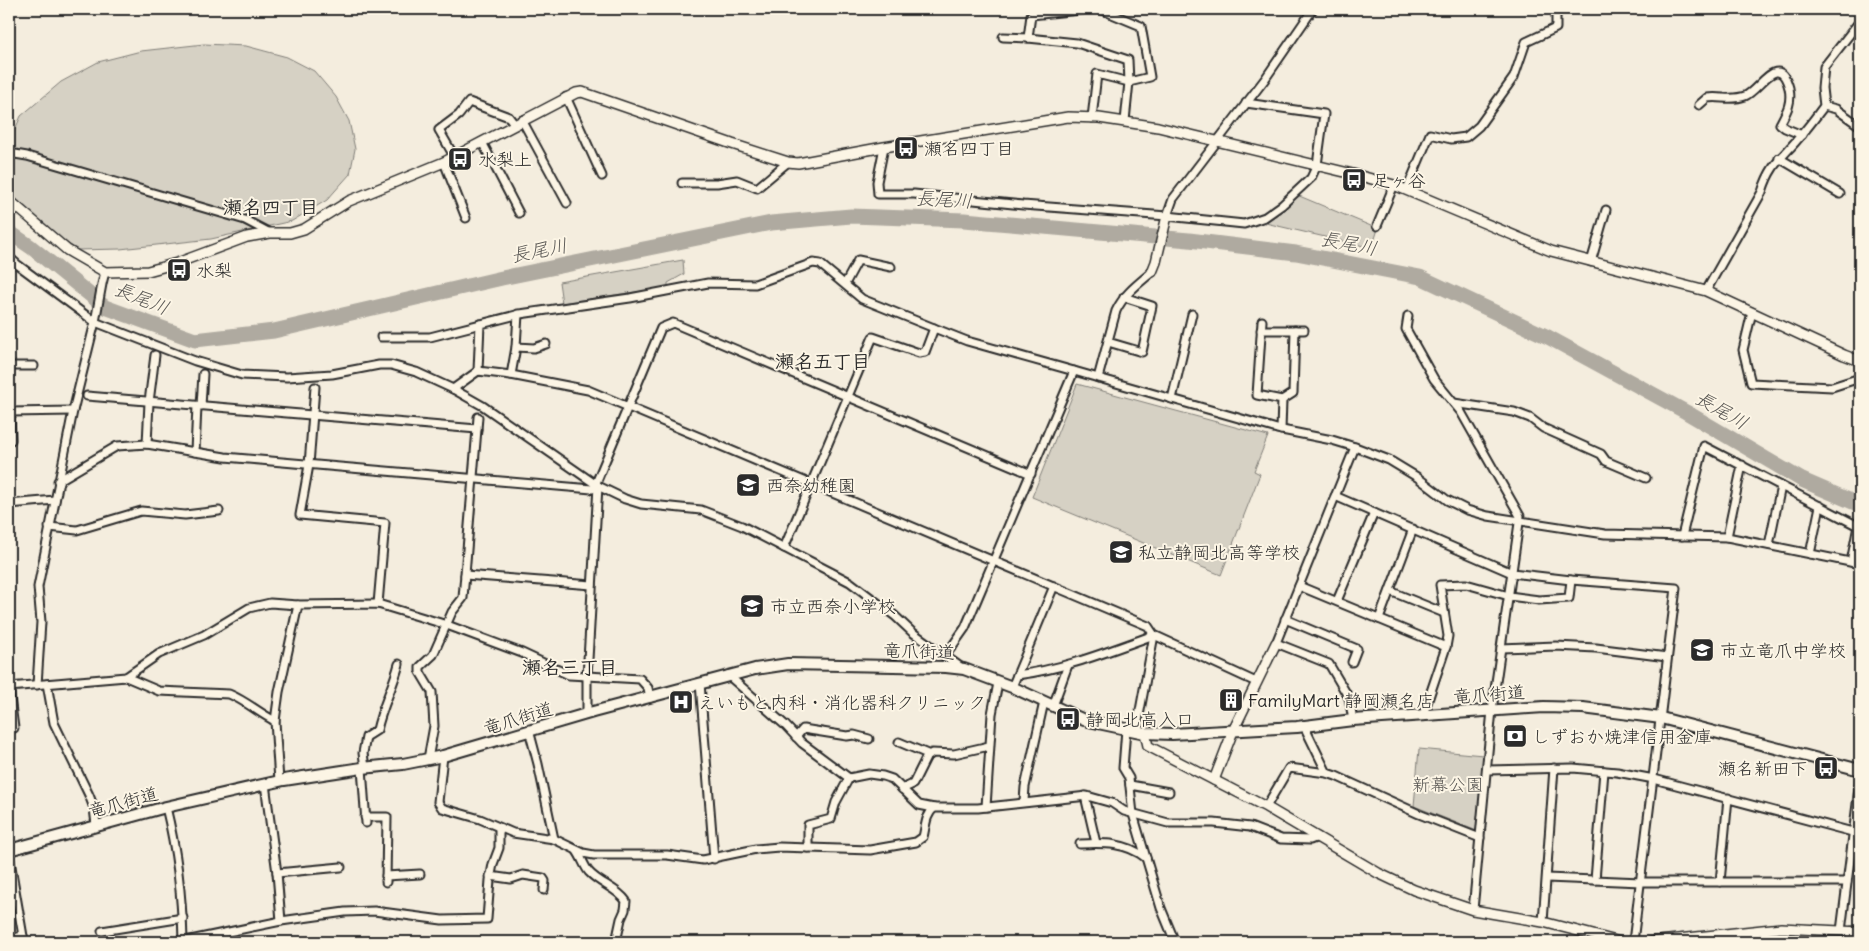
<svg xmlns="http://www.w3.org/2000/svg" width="1869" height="951" viewBox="0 0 1869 951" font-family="Delius,'Klee One',sans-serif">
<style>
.green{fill:#d6d1c4;stroke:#807e78}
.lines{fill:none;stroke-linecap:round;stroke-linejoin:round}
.river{stroke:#afaaa0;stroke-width:15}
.minor-casing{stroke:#2b2b2b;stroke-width:11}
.tertiary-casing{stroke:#2b2b2b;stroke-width:12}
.secondary-casing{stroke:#2b2b2b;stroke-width:14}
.minor{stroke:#fcf5e5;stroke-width:7}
.tertiary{stroke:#fcf5e5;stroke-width:9}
.secondary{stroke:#fcf5e5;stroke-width:10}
.labels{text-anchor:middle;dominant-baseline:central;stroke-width:4;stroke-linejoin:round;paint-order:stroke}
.poi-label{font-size:18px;fill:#2b2b2b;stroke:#fcf5e5;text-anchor:start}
.street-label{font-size:18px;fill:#2b2b2b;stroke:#fcf5e5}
.park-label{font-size:18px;fill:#565451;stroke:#fcf5e5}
.water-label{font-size:19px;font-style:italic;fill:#595754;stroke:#fcf5e5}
.neighbourhood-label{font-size:19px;font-weight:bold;fill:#2b2b2b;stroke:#fcf5e5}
</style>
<rect width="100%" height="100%" fill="#f4edde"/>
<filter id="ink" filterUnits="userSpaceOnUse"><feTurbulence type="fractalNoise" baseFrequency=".02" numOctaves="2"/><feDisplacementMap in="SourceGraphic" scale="10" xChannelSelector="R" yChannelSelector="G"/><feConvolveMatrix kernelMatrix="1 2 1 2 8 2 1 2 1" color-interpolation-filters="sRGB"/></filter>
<g filter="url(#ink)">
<!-- green -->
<g class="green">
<polygon points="204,44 246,46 287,57 314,71 336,97 349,121 355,149 350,174 327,200 292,221 211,239 120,249 77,250 48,229 14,199 9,180 9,143 21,116 61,82 98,62 141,51"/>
<polygon points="1297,195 1378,229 1372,248 1261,222"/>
<polygon points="683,260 684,274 668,283 668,287 562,303 559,282"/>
<polygon points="1077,384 1268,436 1254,471 1260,474 1221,575 1032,497"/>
<polygon points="1419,749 1483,755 1477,831 1414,806"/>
</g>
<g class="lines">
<!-- river -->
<polyline class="river" points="9,232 31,247 105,307 195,340 274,331 502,278 771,223 851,216 964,220 1189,240 1296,253 1420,277 1548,337 1686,412 1802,480 1860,505"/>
<defs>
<g id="minor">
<polyline points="1090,9 1031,15 1028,38 1077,43 1128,60 1129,82 1125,121"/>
<polyline points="1003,37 1028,38"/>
<polyline points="566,97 602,176"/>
<path d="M1699,105l8,-7c13,-2 25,3 38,-2 14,-5 34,-46 44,-8 3,15 -2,23 -9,36l5,4 17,7"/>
<polyline points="1824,106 1836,109 1860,126"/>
<polyline points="1092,118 1097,74 1129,82 1150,77 1141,26 1100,9"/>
<polyline points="522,120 567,203"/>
<polyline points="482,142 519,213"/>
<polyline points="884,147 877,182 878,194 914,194 1023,205 1167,216 1244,224 1265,217 1282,205 1311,178 1317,165 1324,114 1246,103"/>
<polyline points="9,153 27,156 245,220 270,233"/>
<polyline points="454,156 439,130 459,115 469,102 509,117 515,125"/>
<polyline points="1779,158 1840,194"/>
<polyline points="444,162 466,218"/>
<polyline points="682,183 717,183 737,180 757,188 788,162"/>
<polyline points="1407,189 1430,134 1451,139 1466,137 1479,126 1514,77 1526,42 1556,28 1556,12"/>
<polyline points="1167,216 1173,199 1265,79 1313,9"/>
<polyline points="1377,226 1394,185"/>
<polyline points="9,257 18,265 95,322 195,361 242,375 287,377 332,374 379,365 391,365 416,372 453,389 483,406 598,486 625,499 641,504 701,510 742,526 850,582 895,616 912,632 962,668"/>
<polyline points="1591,262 1606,210"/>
<polyline points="845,284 858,260 891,267"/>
<path d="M1706,291l56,-99c9,-30 22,-35 40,-58 8,-9 15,-19 22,-28l-2,-18 2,-21 36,-46"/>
<polyline points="1752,312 1743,350 1751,383 1832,387 1860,378"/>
<polyline points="1408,316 1406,329 1434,379 1461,412 1520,516 1492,710 1473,910"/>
<polyline points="1262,321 1257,395 1282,400 1281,430"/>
<polyline points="1261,330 1304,330"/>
<polyline points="381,337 430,337 520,314 630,298 708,283 755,284 813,263 820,264 862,299 934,328"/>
<polyline points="1108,342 1142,352 1152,306 1124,297"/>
<polyline points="516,347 534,348 546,344"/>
<polyline points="9,366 34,366"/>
<polyline points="478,371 480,324"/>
<polyline points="1074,371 1277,429 1332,440 1355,447 1389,460 1417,477 1447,500 1467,510 1488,516 1605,534 1727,537 1860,564"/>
<polyline points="511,375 516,347 518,314"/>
<path d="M1098,378l18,-67c8,-17 22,-27 36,-39"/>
<polyline points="315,387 309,465 300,515 385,523 378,604"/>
<polyline points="453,389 478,371 511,375 588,390 1148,626 1154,635 1256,682"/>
<polyline points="87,396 477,429"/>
<polyline points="1172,399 1192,314"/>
<polyline points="1282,400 1293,393 1295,330"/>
<polyline points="1454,403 1514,412 1530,418 1543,428 1601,454 1606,461 1646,478"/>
<polyline points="201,406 203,374"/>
<polyline points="9,412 73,411"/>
<polyline points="9,440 11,440 10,412"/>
<polyline points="147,444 149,402 155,355"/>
<polyline points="195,452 197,406"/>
<polyline points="58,481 117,446 147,444 225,457 592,489 598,486"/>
<polyline points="596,483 661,328 673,323 1031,474"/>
<polyline points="1335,496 1512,573 1571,580 1676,588 1633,942"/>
<polyline points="9,504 55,500"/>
<polyline points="49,527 77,530 141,511 185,515 219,511"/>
<polyline points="1682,536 1704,446 1860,527"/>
<polyline points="1727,537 1742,465"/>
<polyline points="1769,545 1781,486"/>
<polyline points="784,548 873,337 919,353 925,352 934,328 967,341 1074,371 965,628 946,655"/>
<polyline points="1810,554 1820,506"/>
<polyline points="1851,562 1858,526"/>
<polyline points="465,575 592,585"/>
<polyline points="1299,586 1446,647 1423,715"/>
<polyline points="1390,591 1444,613"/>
<polyline points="1337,601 1374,513"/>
<polyline points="1285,619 1357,649 1352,662"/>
<polyline points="1379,619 1413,529"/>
<polyline points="1446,647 1448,636 1440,585 1466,584 1509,596 1539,600 1569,598 1571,580"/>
<polyline points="1501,648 1556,646 1596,648 1667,657"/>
<polyline points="728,675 785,725 802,743 849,778 869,774 883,776 892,779 919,805 934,808"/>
<polyline points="1017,675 1054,586"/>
<path d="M126,677l33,14 70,3c17,7 30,19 46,27"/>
<polyline points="700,683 714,859"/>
<polyline points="47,684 54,723 89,795 94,808 96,825"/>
<polyline points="37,685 41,622 38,587 73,411 95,322 102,284 105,272"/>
<polyline points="9,687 126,677 159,654 204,635 249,608 270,603 298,605 378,604 447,625 522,653 569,675 640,679 648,688 650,698"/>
<path d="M1012,687l5,-12c48,-6 92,-24 137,-40l-18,97"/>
<polyline points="9,690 14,728 9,729"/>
<polyline points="1053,706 1068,665"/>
<polyline points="587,714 587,677 598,486"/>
<polyline points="1353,720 1349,698 1329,664 1276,643 1355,447"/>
<polyline points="1304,726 1327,773"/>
<polyline points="1126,729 1123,768 1129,778 1133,814 1161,908 1175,942"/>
<polyline points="529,730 538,764 554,839"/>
<polyline points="796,737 803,729 847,736 854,735 869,739"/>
<polyline points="899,742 930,755"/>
<path d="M443,756l-5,46 4,6 38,11 33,14 41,6 29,14 11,2h73l36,5 53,-11 23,-2 91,3 46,-8 7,-5c3,-11 2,-21 11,-29h44l109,-12 25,7 12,8 44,12h46l36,4 31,12 29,1 8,-3"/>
<polyline points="428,759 434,726 432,692 420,672 420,667 433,655 452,612 463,598 478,417"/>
<polyline points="362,768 366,823"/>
<path d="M365,768l-2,-15 3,-16 11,-7c5,-23 16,-43 22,-66"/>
<polyline points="1487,770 1573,768 1617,772 1654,779 1860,834"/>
<polyline points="279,781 275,721 279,692 298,605"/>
<polyline points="1130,785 1169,792"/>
<polyline points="902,789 913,784 926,758 932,753 954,754 989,746"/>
<polyline points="1085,796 1096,843"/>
<polyline points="1024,801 1025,787 1044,702"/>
<path d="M166,807c11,45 16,88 17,134"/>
<polyline points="986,807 992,714 998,683"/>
<polyline points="1266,807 1289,768 1327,773 1336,776 1419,814 1480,838"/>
<polyline points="365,817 387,817 386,882"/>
<path d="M1080,844c24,-1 46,-2 66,14"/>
<polyline points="808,848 808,825 831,819 836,802 849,778"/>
<path d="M577,851c5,7 7,15 12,21 11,12 28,16 37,29l-1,9 -4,9 -5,23"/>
<polyline points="9,855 24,942"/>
<polyline points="277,873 341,867"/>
<polyline points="386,876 420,874"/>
<polyline points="490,876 511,879 523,875 543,878 545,881 544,890"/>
<polyline points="1547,878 1641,882 1847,882"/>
<polyline points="1595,880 1604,771"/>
<polyline points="1720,882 1728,798"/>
<polyline points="281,921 345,912 374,911 442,920 487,919 490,880 493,864 499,848 499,828"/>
<polyline points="1543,922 1554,768"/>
<polyline points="102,931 183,918"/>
<polyline points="1841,931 1860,780"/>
<polyline points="9,939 23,936"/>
<polyline points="181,942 281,921 277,873 265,784"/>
<polyline points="1850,942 1852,931"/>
</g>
<g id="tertiary">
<polyline points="9,200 67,250 105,272 148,271 177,263 247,237 270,233 290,233 304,229 349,201 444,162 576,93 582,92 732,144 788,162 798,163 884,147 1068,117 1099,118 1158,127 1357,175 1394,185 1551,251 1706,291 1844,355 1860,361"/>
<polyline points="1152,272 1156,262 1167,216"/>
<polyline points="1145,733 1148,746 1266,807 1378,873 1414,890 1473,910 1543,922 1620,942"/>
<polyline points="1214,780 1233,731 1276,643"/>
<polyline points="1650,942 1781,928 1860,932"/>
</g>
<polyline id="secondary" points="9,850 166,807 284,780 362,768 403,764 443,756 593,712 755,669 788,664 946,667 964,669 1012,687 1084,720 1145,733 1172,734 1297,727 1353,720 1544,707 1583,708 1661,718 1860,770"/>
</defs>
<!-- minor casing -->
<use href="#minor" class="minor-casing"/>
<!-- tertiary casing -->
<use href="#tertiary" class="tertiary-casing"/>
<!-- secondary casing -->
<use href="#secondary" class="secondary-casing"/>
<!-- minor -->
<use href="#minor" class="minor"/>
<!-- tertiary -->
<use href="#tertiary" class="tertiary"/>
<!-- secondary -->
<use href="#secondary" class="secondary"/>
</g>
</g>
<!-- icons -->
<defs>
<symbol id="bus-square" viewBox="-11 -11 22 22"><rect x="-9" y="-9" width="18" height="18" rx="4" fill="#2b2b2b" stroke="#fcf5e5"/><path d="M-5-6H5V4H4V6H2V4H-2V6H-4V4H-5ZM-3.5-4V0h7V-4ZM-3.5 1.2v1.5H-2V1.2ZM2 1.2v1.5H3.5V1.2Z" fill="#fff"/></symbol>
<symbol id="school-square" viewBox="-11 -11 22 22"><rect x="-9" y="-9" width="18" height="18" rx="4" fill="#2b2b2b" stroke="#fcf5e5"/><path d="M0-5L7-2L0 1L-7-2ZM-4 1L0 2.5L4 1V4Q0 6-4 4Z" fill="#fff"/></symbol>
<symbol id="building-square" viewBox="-11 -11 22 22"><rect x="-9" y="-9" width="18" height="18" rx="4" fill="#2b2b2b" stroke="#fcf5e5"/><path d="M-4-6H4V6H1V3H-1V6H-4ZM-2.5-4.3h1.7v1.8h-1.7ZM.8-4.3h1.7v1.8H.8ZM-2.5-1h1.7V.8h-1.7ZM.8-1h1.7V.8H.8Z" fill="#fff"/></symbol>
<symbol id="hospital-square" viewBox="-11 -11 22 22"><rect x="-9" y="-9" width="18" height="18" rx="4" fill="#2b2b2b" stroke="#fcf5e5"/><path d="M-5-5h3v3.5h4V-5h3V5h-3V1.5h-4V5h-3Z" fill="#fff"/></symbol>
<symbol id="bank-square" viewBox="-11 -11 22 22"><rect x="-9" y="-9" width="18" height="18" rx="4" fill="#2b2b2b" stroke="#fcf5e5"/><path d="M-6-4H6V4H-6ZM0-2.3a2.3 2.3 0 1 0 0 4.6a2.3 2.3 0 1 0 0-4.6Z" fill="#fff"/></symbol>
</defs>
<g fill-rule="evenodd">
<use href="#bus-square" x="892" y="134" width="28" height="28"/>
<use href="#bus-square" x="446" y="145" width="28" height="28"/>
<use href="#bus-square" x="1340" y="166" width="28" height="28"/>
<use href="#bus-square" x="165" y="256" width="28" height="28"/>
<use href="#school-square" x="734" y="471" width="28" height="28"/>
<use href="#school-square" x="1107" y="538" width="28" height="28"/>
<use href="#school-square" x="738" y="592" width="28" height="28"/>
<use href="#school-square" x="1688" y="636" width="28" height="28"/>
<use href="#building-square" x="1217" y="686" width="28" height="28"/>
<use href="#hospital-square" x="667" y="688" width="28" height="28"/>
<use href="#bus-square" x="1054" y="705" width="28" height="28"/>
<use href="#bank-square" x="1501" y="722" width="28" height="28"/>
<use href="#bus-square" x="1812" y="754" width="28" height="28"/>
</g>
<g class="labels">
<!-- poi labels -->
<g class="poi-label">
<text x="924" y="148">瀬名四丁目</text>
<text x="478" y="159">水梨上</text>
<text x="1372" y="180">足ヶ谷</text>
<text x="196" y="270">水梨</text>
<text x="766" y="485">西奈幼稚園</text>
<text x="1138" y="552">私立静岡北高等学校</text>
<text x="770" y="606">市立西奈小学校</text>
<text x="1720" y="650">市立竜爪中学校</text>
<text x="1248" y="700">FamilyMart 静岡瀬名店</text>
<text x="698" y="702">えいもと内科・消化器科クリニック</text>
<text x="1086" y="719">静岡北高入口</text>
<text x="1532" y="736">しずおか焼津信用金庫</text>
<text x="1808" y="768" text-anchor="end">瀬名新田下</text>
</g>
<!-- street labels -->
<g class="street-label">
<text transform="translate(919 651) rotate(2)">竜爪街道</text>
<text transform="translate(1489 694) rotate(-4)">竜爪街道</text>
<text transform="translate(518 718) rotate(-17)">竜爪街道</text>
<text transform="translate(123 802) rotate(-15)">竜爪街道</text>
</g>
<!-- park labels -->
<g class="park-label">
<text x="1448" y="784">新幕公園</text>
</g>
<!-- water labels -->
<g class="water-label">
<text transform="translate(944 199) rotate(3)">長尾川</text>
<text transform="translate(1349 243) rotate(11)">長尾川</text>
<text transform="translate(539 250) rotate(-11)">長尾川</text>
<text transform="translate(142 298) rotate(22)">長尾川</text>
<text transform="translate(1722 410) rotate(30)">長尾川</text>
</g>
<!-- neighbourhood labels -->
<g class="neighbourhood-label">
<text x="271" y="207">瀬名四丁目</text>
<text x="823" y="361">瀬名五丁目</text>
<text x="570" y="667">瀬名三丁目</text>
</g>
</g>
<!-- margin -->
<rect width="1869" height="951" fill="none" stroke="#fcf5e5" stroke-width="30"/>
<rect x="15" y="15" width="1839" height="921" fill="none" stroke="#2b2b2b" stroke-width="2" filter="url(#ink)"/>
</svg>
